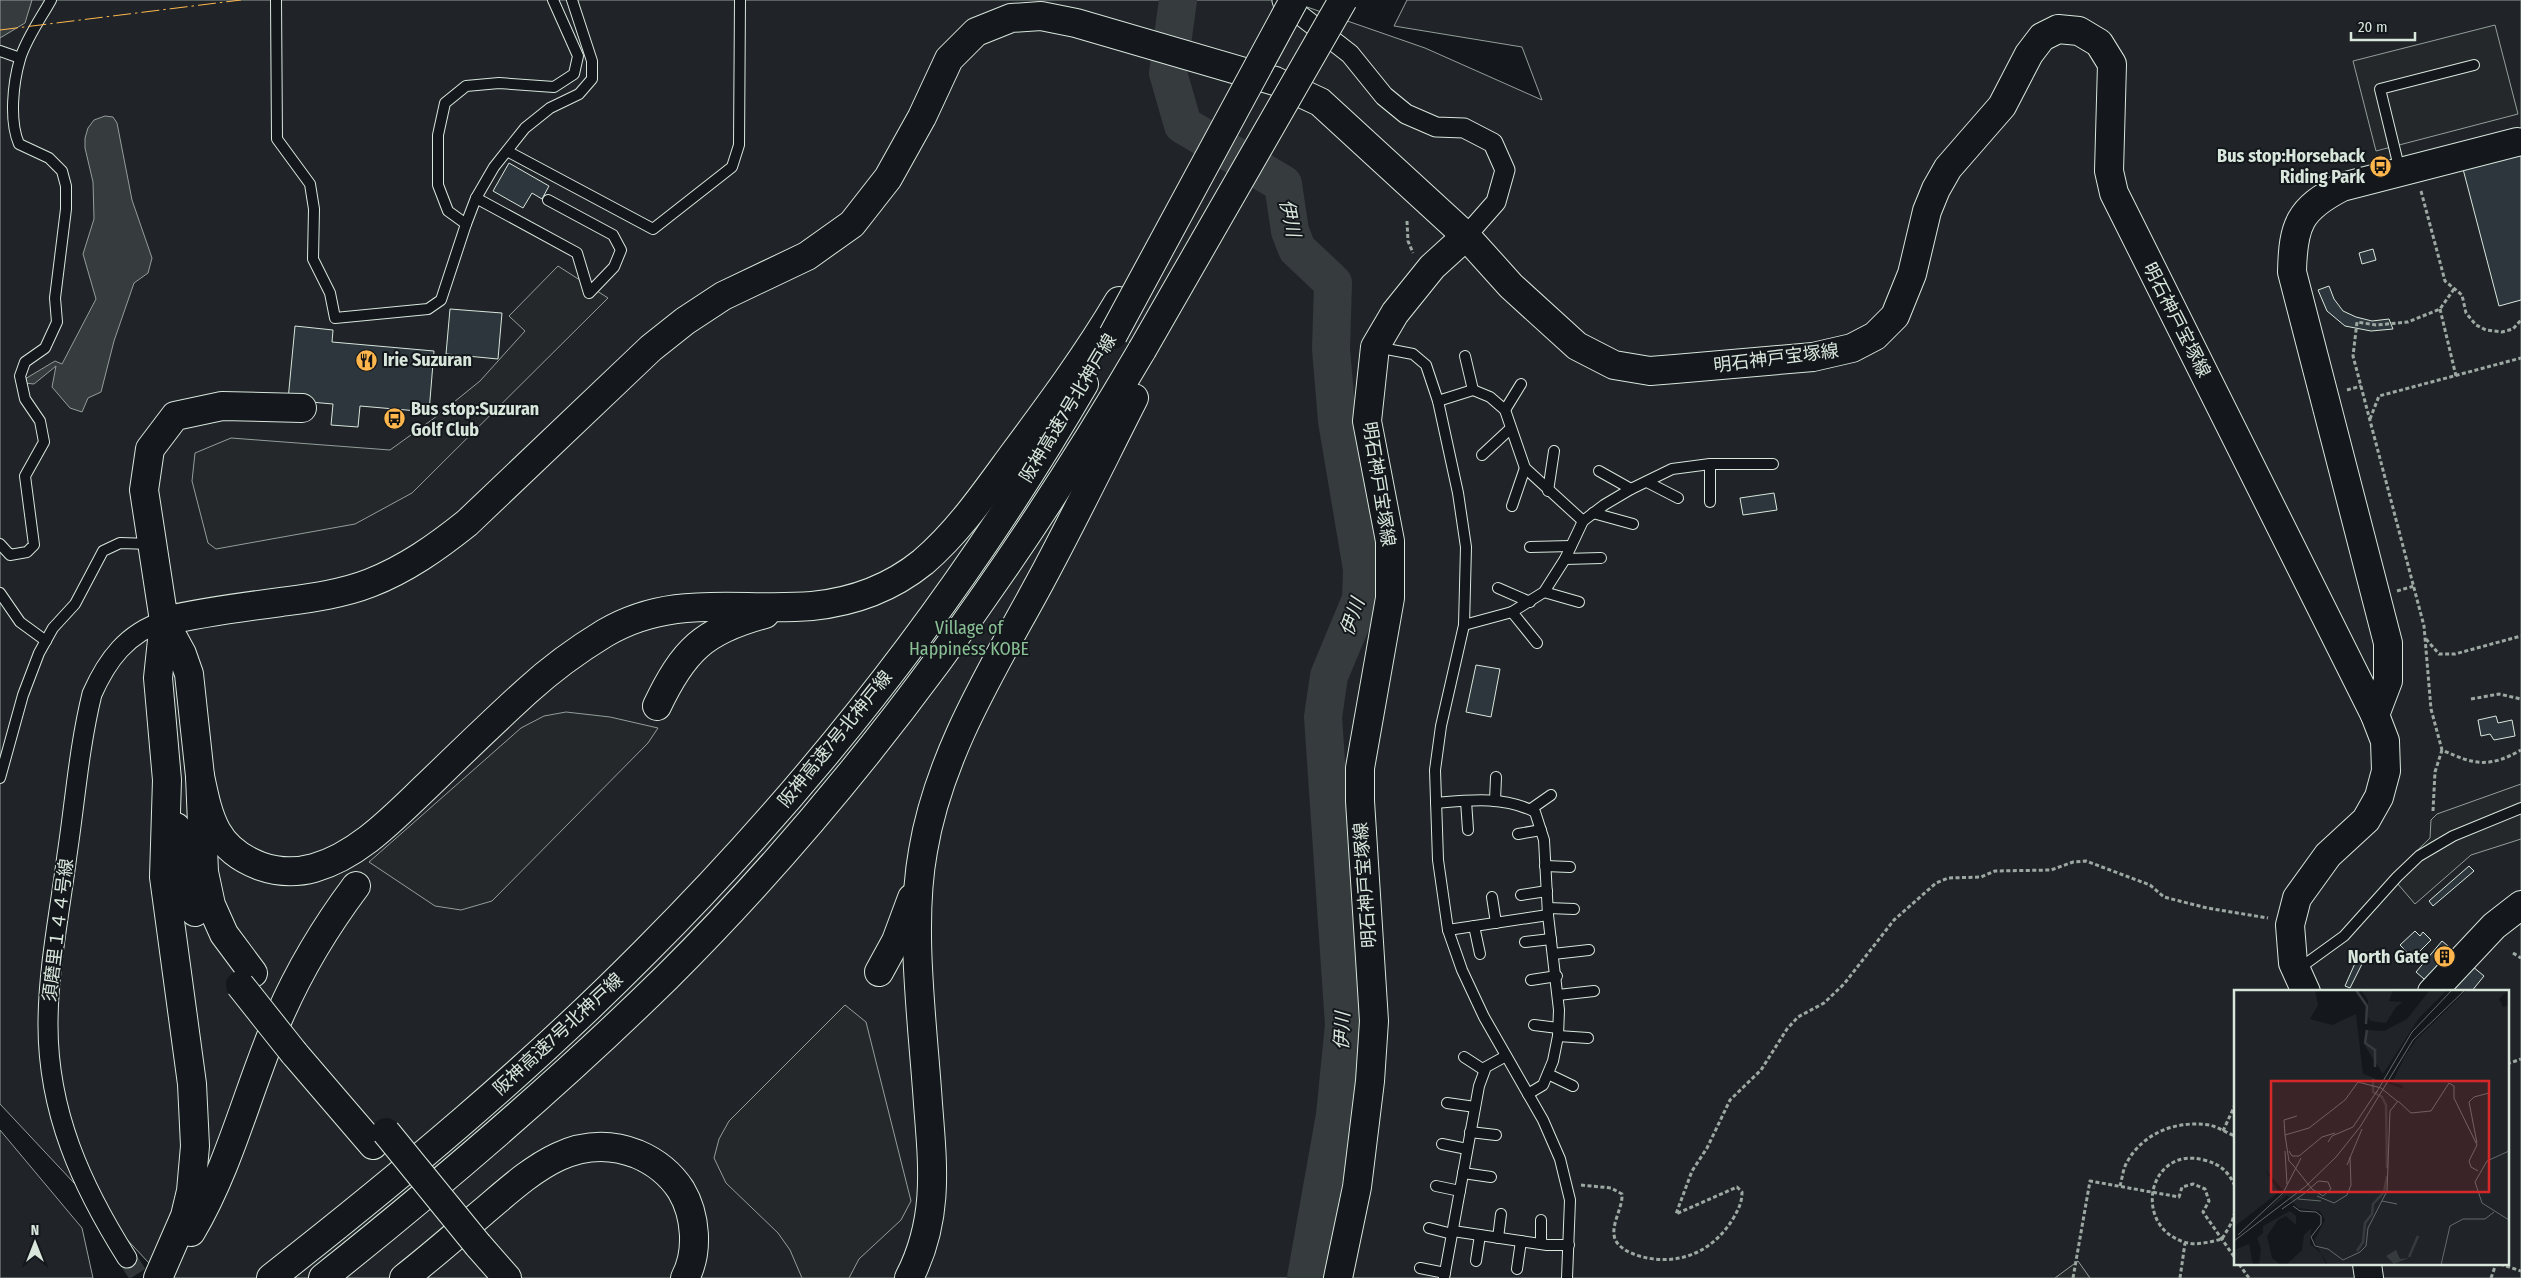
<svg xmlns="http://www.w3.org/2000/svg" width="2521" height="1278" viewBox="0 0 2521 1278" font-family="'Fira Sans Condensed','Noto Sans JP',sans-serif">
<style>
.green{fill:#202428;stroke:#939e99;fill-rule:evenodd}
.parking{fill:#24282b;stroke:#939e99}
.water{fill:#363b3e;stroke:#939e99}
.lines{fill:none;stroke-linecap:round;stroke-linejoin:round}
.river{stroke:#363b3e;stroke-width:38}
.building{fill:#2c363c;stroke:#d8e6dc}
.street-tunnel{stroke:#313739;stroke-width:19;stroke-dasharray:19 9;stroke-linecap:butt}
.lane-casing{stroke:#d8e6dc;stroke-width:12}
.street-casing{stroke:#d8e6dc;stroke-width:21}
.secondary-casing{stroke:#d8e6dc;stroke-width:30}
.highway-casing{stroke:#d8e6dc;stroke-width:30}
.path{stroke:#9da8a2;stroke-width:3;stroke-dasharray:4 2.5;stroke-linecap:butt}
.lane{stroke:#14181c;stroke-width:10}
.street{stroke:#14181c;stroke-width:19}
.secondary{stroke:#14181c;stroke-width:28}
.highway{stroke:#14181c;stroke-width:28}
.highway-bridge-casing{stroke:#d8e6dc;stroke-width:30;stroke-linecap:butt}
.highway-bridge{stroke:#14181c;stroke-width:28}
.power{stroke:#ffb74d;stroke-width:1;stroke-dasharray:18 4 2.5 4;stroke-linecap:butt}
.labels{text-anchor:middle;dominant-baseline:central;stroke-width:4;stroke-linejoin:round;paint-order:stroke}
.poi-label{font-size:18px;font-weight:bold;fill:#d8e6dc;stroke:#14181c;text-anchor:end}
.street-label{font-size:18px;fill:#d8e6dc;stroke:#14181c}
.park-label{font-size:18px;fill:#8ac095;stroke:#14181c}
.water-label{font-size:19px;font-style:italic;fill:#d8e6dc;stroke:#14181c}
.inset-river{fill:none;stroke:#363b3e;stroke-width:2.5}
.inset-road{fill:none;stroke:#626a69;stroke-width:1}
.view{fill:#d62828;fill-opacity:0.15;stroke:#d62828;stroke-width:2.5}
.inset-edge{fill:none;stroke:#d8e6dc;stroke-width:2.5}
</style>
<rect width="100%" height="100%" fill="#14181c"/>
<!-- green -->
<g class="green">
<path d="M0,0h1287l138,48 117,52 -20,-53 -128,-21 13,-26h1114v1278h-2358l-163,-174zM2235,992h272v272h-272z"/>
<polygon points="0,1130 82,1228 93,1278 0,1278"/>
</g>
<!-- parking -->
<g class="parking">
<polygon points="2495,25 2518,114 2376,151 2353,61"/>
<polygon points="558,266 608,298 412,493 355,524 216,549 208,543 192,481 195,453 231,438 390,450 433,419 480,381 525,331 509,316"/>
<polygon points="566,712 610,717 658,728 648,743 492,901 461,910 435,906 369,862 521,728 544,716"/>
<polygon points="2521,784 2521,839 2471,855 2415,904 2391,876 2430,838 2431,820 2437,814"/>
<polygon points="845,1005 866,1022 911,1201 901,1220 859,1259 849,1278 802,1278 790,1250 778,1233 726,1183 714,1158 719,1139 729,1121"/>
<polygon points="2078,1261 2090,1278 2055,1278"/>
</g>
<!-- water -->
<g class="water">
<polygon points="0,0 32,0 25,23 0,38"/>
<polygon points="105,116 113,117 117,123 132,200 152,258 148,273 134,283 114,341 101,392 88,398 82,412 70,408 52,387 56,366 34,384 24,383 25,379 55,361 62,364 96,299 83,254 94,219 93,182 85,148 85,138 88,128 94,120"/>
</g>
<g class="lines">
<!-- river -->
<polyline class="river" points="1178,0 1168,73 1183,125 1283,184 1290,231 1297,249 1333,283 1331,349 1337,421 1362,569 1361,599 1329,676 1323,717 1344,1025 1335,1115 1306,1278"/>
</g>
<!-- building -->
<g class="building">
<polygon points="2521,153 2521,300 2499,306 2463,169"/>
<polygon points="509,163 549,186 542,199 532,193 523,208 493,191"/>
<polygon points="2373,249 2376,260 2362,264 2359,253"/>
<polygon points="2329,286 2334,299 2343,311 2356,317 2372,321 2389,319 2393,329 2371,331 2345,326 2327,311 2318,290"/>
<polygon points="450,309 502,313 498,359 446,354"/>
<polygon points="295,326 333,330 332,342 434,351 429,412 360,406 358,427 331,425 333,404 288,400"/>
<polygon points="1774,493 1777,510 1743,515 1740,498"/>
<polygon points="1476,665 1500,669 1491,717 1466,712"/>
<polygon points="2496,716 2498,723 2512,720 2515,736 2494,740 2490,734 2481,736 2478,720"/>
<polygon points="2469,866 2474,871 2433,906 2429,901"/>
<polygon points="2415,931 2420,936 2423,932 2431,940 2413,958 2400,945"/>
<polygon points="2442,941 2484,976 2471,992 2439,992 2416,972"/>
<polygon points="2356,961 2362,964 2350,988 2345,986"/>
</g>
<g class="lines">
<!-- street-tunnel -->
<polyline class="street-tunnel" points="127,1258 140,1278"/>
<defs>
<g id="lane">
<polyline points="276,0 277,139 310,184 314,209 313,259 330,293 335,318 428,309 441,300 466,224 476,198 494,167 525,128 550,108 579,94 592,79 592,61 572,0"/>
<polyline points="0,51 20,58"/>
<polyline points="507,151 653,229 732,167 739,145 740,0"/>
<polyline points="2400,171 2380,89 2474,65"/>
<polyline points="476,198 577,253 589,293 614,267 621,250 613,235 548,200"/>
<polyline points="466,224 448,211 438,185 438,135 445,103 466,86 499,83 554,87 574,74 578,56 553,0"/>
<polyline points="1376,347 1413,354 1426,365 1438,401 1458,493 1466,547 1464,625 1441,726 1435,770 1438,860 1448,930 1462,970 1484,1017 1543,1120 1560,1159 1570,1200 1567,1278"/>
<polyline points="1465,356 1473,390"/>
<polyline points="1438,401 1473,390 1490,397 1505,410 1525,468 1583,521"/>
<polyline points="1505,410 1521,384"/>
<polyline points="1482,455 1510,429"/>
<polyline points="1599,471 1631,489"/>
<polyline points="1647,482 1678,498"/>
<polyline points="1548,491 1554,451"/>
<polyline points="1710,502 1710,464"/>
<polyline points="1512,506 1525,468"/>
<polyline points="1593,513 1633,524"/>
<path d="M0,544l10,11 17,-3 7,-7 -9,-69 19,-34 -4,-21 -15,-22 -5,-23 5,-14 20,-14 12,-26 -2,-24 11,-89v-23l-4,-15 -13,-13 -30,-14c-10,-23 -6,-61 1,-85 6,-20 21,-41 31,-59"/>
<polyline points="1530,547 1571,546"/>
<polyline points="1565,559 1601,558"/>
<polyline points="1498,588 1530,602"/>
<polyline points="1544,592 1579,602"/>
<polyline points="0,593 20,622 46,641"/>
<polyline points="1512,612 1537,643"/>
<polyline points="1464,625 1512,612 1544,592 1565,559 1583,521 1604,505 1631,489 1672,469 1710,464 1773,464"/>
<polyline points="0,778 23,695 39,653 53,628 75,604 103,551 120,543 151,544"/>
<polyline points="1466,801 1468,830"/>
<polyline points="1495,801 1496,777"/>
<path d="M1436,803c34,-3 68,-7 99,9l9,28 4,75 11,95 -1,26 -5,25 -10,24 -15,9"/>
<polyline points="1531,809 1551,795"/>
<polyline points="1518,834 1541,830"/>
<polyline points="1545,866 1570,867"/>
<polyline points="1521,895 1547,891"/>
<polyline points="1492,897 1496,923"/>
<polyline points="1548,908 1574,909"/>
<polyline points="1474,926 1480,954"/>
<polyline points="1448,930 1548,915"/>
<polyline points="1525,942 1551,939"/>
<polyline points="1553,954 1589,950"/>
<polyline points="2297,970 2344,936 2397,877 2419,856 2453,836 2521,808"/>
<polyline points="1531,980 1557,976"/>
<polyline points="1558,995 1594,991"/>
<polyline points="1534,1025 1558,1028"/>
<polyline points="1558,1036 1588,1038"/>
<polyline points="1464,1057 1484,1070"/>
<polyline points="1548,1074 1573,1086"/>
<polyline points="1447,1103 1475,1107"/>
<polyline points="1470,1132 1496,1135"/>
<polyline points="1442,1144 1467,1149"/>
<polyline points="1463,1173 1491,1177"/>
<polyline points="1436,1186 1460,1191"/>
<polyline points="1541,1220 1541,1244"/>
<polyline points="1429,1228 1452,1234"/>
<polyline points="1453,1231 1547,1245 1569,1245"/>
<polyline points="1498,1238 1501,1214"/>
<polyline points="1476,1261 1480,1235"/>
<polyline points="1420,1268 1445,1273"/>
<polyline points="1517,1269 1521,1241"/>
<polyline points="1444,1278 1479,1086 1486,1067 1506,1056"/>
</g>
<g id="street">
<polyline points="1282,1 1350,54 1384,96 1406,114 1436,127 1464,128 1493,143 1505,170 1496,202 1466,236"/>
<path d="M127,1258c-46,-73 -79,-146 -79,-233 0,-57 12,-114 19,-170 8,-53 12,-108 25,-161 15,-34 35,-61 72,-73"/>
</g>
<g id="secondary">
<path d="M302,408l-80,-2 -47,10 -25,33 -6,41 20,131c39,-9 77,-14 117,-19 29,-4 61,-8 89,-19 36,-14 67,-36 97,-60l184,-175 34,-27 38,-25 84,-40 45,-32 36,-46 34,-61 27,-58 27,-27 35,-14 30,-2 35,7 199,58 45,21 146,134"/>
<path d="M2375,715l13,-34v-38l-96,-371c1,-47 7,-63 50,-85l175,-45"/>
<polyline points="2432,992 2494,926 2521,905"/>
<polyline points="2367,1264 2369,1278"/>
<polyline points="1338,1278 1357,1187 1370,1081 1374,1021 1360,801 1360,768 1390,598 1390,541 1367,421 1375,347 1395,313 1432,267 1466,236 1511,286 1577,346 1614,365 1650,371 1675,369 1813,357 1852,348 1875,336 1895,316 1912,274 1927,211 1936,189 1948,168 2002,106 2029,54 2042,37 2058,29 2079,31 2099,43 2112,64 2109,171 2114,193 2375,715 2385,741 2386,771 2379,797 2366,820 2328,855 2297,898 2290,925 2293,963 2306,992"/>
</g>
<g id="highway">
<polyline points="164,621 182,654 189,674 200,776 204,872 211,905 224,934 253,973"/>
<path d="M657,706c26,-55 47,-76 108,-92"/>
<path d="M200,776c9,43 15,73 60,90 17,6 36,7 54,2 46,-13 82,-53 116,-85 32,-31 64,-62 97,-92 23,-21 50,-41 78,-58 68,-40 133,-21 207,-27 40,-4 79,-18 111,-44 35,-30 62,-69 89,-106 38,-51 75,-101 107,-155"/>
<polyline points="176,827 195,912"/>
<polyline points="879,972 896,941 912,898"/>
<polyline points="294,1053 373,1145"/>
<path d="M191,1232c40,-68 57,-144 88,-215 20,-46 47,-91 77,-131"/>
<polyline points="478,1245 507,1278"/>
<polyline points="158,1278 185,1216 191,1191 195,1146 192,1084 164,877 167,780 158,678 164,621"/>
<path d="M271,1278c130,-102 257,-208 373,-325 169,-169 320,-362 440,-569"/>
<path d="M323,1278c119,-95 235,-194 344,-301 187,-186 342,-400 475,-627"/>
<path d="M404,1278c27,-21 53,-44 79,-66 45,-38 90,-83 154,-58 19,8 33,19 44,36 15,25 18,62 4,88"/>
<path d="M909,1278c30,-58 24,-111 19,-174 -5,-78 -19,-177 -5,-253 16,-97 71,-184 117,-269 33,-61 63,-123 94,-184"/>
</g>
</defs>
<!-- lane casing -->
<use href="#lane" class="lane-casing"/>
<!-- street casing -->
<use href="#street" class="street-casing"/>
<!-- secondary casing -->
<use href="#secondary" class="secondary-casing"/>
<!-- highway casing -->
<use href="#highway" class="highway-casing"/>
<!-- path -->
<g class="path">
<polyline points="2421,191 2445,281 2462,295 2466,313 2476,325 2486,330 2502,332 2513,329 2521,320"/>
<polyline points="1407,221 1408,241 1413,253"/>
<path d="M2454,289l-14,20 -32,13 -32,3 -19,-3 -4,34 71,270 7,83 11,41c33,15 47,18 79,0"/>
<polyline points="2440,309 2456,376"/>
<polyline points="2347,390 2361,386"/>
<polyline points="2370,419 2379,396 2521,358"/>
<polyline points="2397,591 2414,586"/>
<polyline points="2426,639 2439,654 2455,654 2521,636"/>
<polyline points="2471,699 2499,694 2521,699"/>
<polyline points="2433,811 2435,772 2442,750"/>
<polyline points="2513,953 2521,958"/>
<polyline points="2507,1064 2521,1059"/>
<polyline points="2223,1131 2235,1105"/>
<path d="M1581,1185l30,3 11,6c1,14 -12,31 -7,45 3,8 13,13 21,16 40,13 77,-2 98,-38 5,-9 8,-15 8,-25l-5,-5 -61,27 16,-43 15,-23 23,-48 31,-30 26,-41 11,-12 26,-14 20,-19 50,-64 42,-37 12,-5 33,-1 14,-6 56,-1 22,-8 13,-1 64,24 14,12 43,11 61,10"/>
<path d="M2120,1186c2,-7 3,-16 6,-22 16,-31 50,-44 83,-39 9,2 18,8 26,11"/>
<path d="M2235,1186c-7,-15 -15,-22 -31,-26 -55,-15 -73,65 -20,82 12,4 26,0 38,-3l10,-17 3,-10"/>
<polyline points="2239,1264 2249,1278"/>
<polyline points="2500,1264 2521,1271"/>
<polyline points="2073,1278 2090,1181 2179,1197 2182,1187 2193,1184 2205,1189 2209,1201 2203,1212 2235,1258"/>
<polyline points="2180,1278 2185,1243"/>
<polyline points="2491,1278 2496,1264"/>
</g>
<!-- lane -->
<use href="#lane" class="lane"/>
<!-- street -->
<use href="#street" class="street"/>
<!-- secondary -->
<use href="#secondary" class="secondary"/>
<!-- highway -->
<use href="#highway" class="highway"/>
<defs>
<g id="highway-bridge">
<polyline points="1113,335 1294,0"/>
<polyline points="1142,350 1343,0"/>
<polyline points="240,985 294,1053"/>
<polyline points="386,1132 478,1245"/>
</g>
</defs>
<!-- highway-bridge casing -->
<use href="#highway-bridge" class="highway-bridge-casing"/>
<!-- highway-bridge -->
<use href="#highway-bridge" class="highway-bridge"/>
<!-- power -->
<polyline class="power" points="0,30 241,0"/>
</g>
<!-- icons -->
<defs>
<symbol id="bus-disc" viewBox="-11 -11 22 22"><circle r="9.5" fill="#ffb74d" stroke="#14181c"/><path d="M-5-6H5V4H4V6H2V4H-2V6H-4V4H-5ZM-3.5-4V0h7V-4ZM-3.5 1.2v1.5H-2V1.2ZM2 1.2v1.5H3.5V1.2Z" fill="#111"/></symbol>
<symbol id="restaurant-disc" viewBox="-11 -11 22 22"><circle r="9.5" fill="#ffb74d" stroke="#14181c"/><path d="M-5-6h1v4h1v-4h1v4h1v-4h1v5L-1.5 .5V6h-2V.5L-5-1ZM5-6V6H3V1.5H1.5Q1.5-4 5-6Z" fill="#111"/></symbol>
<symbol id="building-disc" viewBox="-11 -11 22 22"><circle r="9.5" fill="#ffb74d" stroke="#14181c"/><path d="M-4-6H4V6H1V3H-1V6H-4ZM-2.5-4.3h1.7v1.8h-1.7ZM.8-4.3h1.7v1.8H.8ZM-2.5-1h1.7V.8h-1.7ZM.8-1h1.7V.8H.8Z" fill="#111"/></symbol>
</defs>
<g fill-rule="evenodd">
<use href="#bus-disc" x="2368" y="154" width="25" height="25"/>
<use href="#restaurant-disc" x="354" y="348" width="25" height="25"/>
<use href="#bus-disc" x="382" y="406" width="25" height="25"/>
<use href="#building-disc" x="2432" y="944" width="25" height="25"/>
</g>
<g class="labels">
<!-- poi labels -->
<g class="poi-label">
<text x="2365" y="156">Bus stop:Horseback<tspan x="2365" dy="21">Riding Park</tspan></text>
<text x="383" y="360" text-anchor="start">Irie Suzuran</text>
<text x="411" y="409" text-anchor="start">Bus stop:Suzuran<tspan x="411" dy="21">Golf Club</tspan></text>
<text x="2429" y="957">North Gate</text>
</g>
<!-- street labels -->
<g class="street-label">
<text transform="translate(2177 320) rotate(63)">明石神戸宝塚線</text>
<text transform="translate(1776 358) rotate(-7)">明石神戸宝塚線</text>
<text transform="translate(1068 408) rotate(-59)">阪神高速7号北神戸線</text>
<text transform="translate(1379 484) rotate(81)">明石神戸宝塚線</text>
<text transform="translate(835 739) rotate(-51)">阪神高速7号北神戸線</text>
<text transform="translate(1365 885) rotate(-94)">明石神戸宝塚線</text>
<text transform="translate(58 930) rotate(-83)">須磨里１４４号線</text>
<text transform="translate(558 1034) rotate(-43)">阪神高速7号北神戸線</text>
</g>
<!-- park labels -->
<g class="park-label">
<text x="969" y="628">Village of<tspan x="969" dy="21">Happiness KOBE</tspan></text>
</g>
<!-- water labels -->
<g class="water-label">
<text transform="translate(1290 218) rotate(78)">伊川</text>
<text transform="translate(1352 617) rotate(-71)">伊川</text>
<text transform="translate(1342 1031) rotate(-88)">伊川</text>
</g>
</g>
<!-- overview -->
<g transform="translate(2234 990)">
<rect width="275" height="275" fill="#14181c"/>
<path d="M0,0h81l3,15 -8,14 22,6 24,-11 7,60 41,15 -2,-4 -10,-2 13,-27 11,-16 42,-41 9,-9h42l-10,9 4,8 6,-2v260h-181l-14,-24 11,-21 -5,-9 -22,-3 -11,-13 -22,18 20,-21 -20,-22 14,22 -45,35zM127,0h32l-4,11 14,1 -7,5 -10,16 -15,-2 -3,-4v-17zM196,0h17l-28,28 -36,56 -18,-28 3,-16 16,1 23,-12zM56,221l6,5v9l-10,-9 -8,4 -11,16 5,22 9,7h-22l2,-16 -4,-11 6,-5v-7zM77,238l-1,16 11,9 5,12h-40l16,-15 2,-15zM15,254l4,21h-19v-15z" fill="#202428"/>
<path d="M162,260l4,9 9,-1 -15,6 -8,-8z" fill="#363b3e"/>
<path class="inset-river" d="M122,0l11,16 -1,18M133,40l-2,13 10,7v17M139,89v13l9,5 4,8 1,63M123,261l6,-9 2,-19 7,-9 1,-10 11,-12 3,-16M175,267l9,-21"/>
<path class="inset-road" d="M142,103l36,-61 40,-42M63,126l-13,4 1,15 24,-7 36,-28 13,-18 23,6 16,13M94,152l4,-6 21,-9 24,-36M243,153l-8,-41 5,-5 15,-4M51,161l2,33M55,161l3,5h7l23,-19 13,-4M275,161l-22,10 -12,21 7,21 27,17M113,175l15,-36M83,206l17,7 13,-8 4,-10 -1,-28M64,209l23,2M148,211l15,3M59,216l7,5 16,1 5,4v8l-10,13 4,9 13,3 15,11 17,-8 6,-6 2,-18 19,-37 3,-80 8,-10 13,12 20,-2 18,-28 5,3v12l23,47 -8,16 2,6 7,4M48,219l23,-16 3,-3 7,-6 2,-2 2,-1 9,1 3,7 -8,7 -11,-7 -8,-10 -11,-14 -4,-4 -4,-26M4,245l45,-42 18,-35M0,251l72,-55 30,-29 24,-30 53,-87 52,-50M207,275l9,-39 13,-7h22l9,-7"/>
<path class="view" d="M37,91h218v111h-218z"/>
<rect width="275" height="275" class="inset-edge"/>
</g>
<!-- north arrow -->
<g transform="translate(35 1243)" stroke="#14181c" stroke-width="4" paint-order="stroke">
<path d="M0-4L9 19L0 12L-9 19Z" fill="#d8e6dc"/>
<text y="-8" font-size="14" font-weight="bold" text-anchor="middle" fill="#d8e6dc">N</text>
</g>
<!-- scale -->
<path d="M2351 32v8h64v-8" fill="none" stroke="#d8e6dc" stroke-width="2.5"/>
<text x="2358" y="32" font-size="15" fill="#d8e6dc" stroke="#14181c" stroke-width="4" paint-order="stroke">20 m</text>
</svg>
